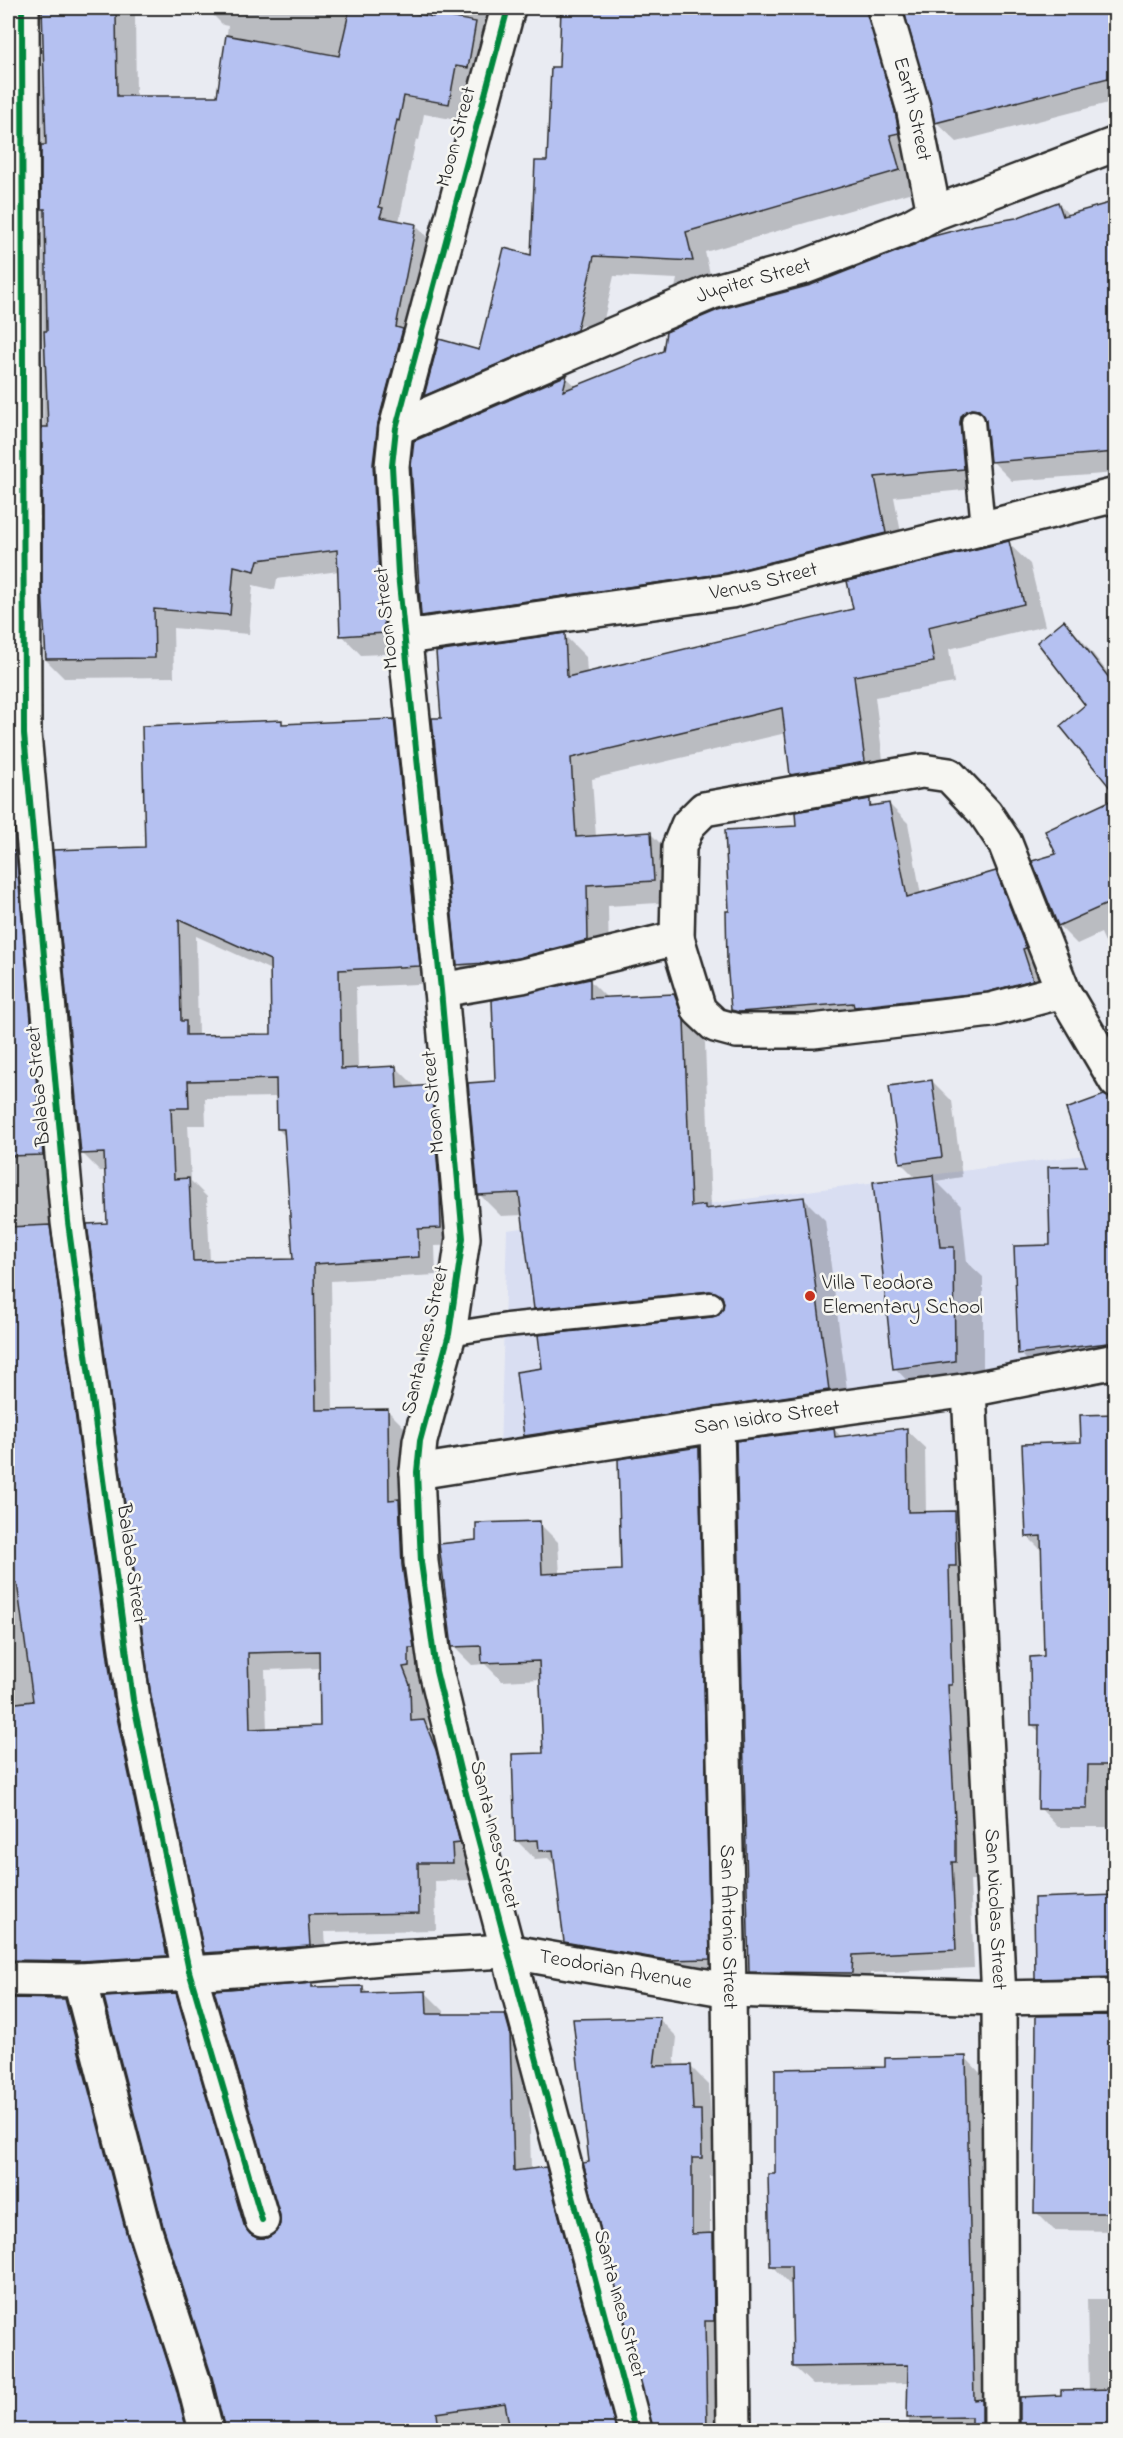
<svg xmlns="http://www.w3.org/2000/svg" width="1123" height="2438" viewBox="0 0 1123 2438" font-family="'Indie Flower',sans-serif">
<style>
.built{fill:#d9def2}
.shadow{fill:#0003;fill-rule:evenodd}
.building{fill:#b5c1f1;stroke:#2b2b2b;stroke-width:1.5;fill-rule:evenodd}
.lines{fill:none;stroke-linecap:round;stroke-linejoin:round}
.service-casing{stroke:#2b2b2b;stroke-width:27}
.minor-casing{stroke:#2b2b2b;stroke-width:38}
.tertiary-casing{stroke:#2b2b2b;stroke-width:38}
.service{stroke:#f6f6f2;stroke-width:22}
.minor{stroke:#f6f6f2;stroke-width:33}
.tertiary{stroke:#f6f6f2;stroke-width:33}
.cycleway-casing{stroke:#f6f6f2;stroke-width:10}
.cycleway{stroke:#00873e;stroke-width:6}
.poi-dot{fill:#c8321e;stroke:#f6f6f2;stroke-width:2}
.labels{text-anchor:middle;dominant-baseline:central;stroke-width:5;stroke-linejoin:round;paint-order:stroke}
.street-label{font-size:21px;fill:#2b2b2b;stroke:#f6f6f2}
.poi-label{font-size:21px;fill:#2b2b2b;stroke:#f6f6f2;text-anchor:start}
</style>
<rect width="100%" height="100%" fill="#e9ebf2"/>
<filter id="ink" filterUnits="userSpaceOnUse"><feTurbulence type="fractalNoise" baseFrequency=".0167" numOctaves="2"/><feDisplacementMap in="SourceGraphic" scale="12" xChannelSelector="R" yChannelSelector="G"/><feConvolveMatrix kernelMatrix="1 2 1 2 8 2 1 2 1" color-interpolation-filters="sRGB"/></filter>
<g filter="url(#ink)">
<!-- built -->
<polygon class="built" points="1115,1151 1115,1361 500,1450 507,1230"/>
<!-- shadow -->
<g class="shadow">
<polygon points="8,8 138,8 138,15 135,15 136,98 218,98 228,26 223,25 206,8 502,8 468,122 424,114 419,140 416,139 399,222 415,225 435,245 397,443 404,653 361,655 342,635 339,571 277,579 275,590 253,585 249,634 173,628 174,677 64,678 44,658 42,8 33,11"/>
<path d="M563,8h553v93l-159,41 -20,-19 -32,-114h-7l21,181 -214,62 5,22 4,-1 9,9 -38,15 -10,-9 2,-9 -63,-3 -17,73 -152,65 -19,-19 54,-44 52,-95 16,-93 12,-94zM584,325l1,3 -85,36v-3z"/>
<polygon points="1058,203 1070,216 1116,203 1116,473 1012,481 992,461 989,430 980,436 983,488 894,497 905,553 442,635 423,615 566,377 577,387 665,352 811,286 1017,219"/>
<polygon points="1116,515 1116,586 1110,517"/>
<polygon points="1008,543 1030,564 1045,626 949,649 954,683 875,697 886,783 813,796 792,774 786,733 592,779 596,837 651,834 672,855 675,902 608,906 609,962 480,986 459,964 442,719 564,635 586,657 587,674 855,610"/>
<polygon points="1064,622 1082,640 1116,683 1088,705"/>
<path d="M394,721l17,18 26,244 -81,4 2,83 38,-3 18,18v3l16,-1 18,18 10,140 -23,1 1,29 -105,6 2,130 54,-1 18,18 1,80 21,175 -8,1 8,20 1,22 13,14 29,121v19l-35,1 1,49 -111,2 2,31 -103,7 -18,-18 -97,-728 -3,-53h-6l-18,-18 65,-305 134,-126 3,3zM196,936l75,34 2,65h-75zM277,1097l1,32 8,8 9,124 -85,1 -3,-65 -16,-16 -3,-56h18l-1,-27zM321,1668l1,60 -55,2 -2,-60z"/>
<polygon points="8,776 27,794 184,1973 8,1968 8,1868 11,1867 8,1784"/>
<polygon points="1116,800 1116,967 1101,933 1077,944 1059,926 1034,862 1058,855"/>
<polygon points="869,801 875,807 889,804 908,823 921,895 996,873 1015,892 1051,998 751,1028 732,1009 731,912 798,828"/>
<polygon points="589,980 607,998 674,995 696,1017 705,1043 711,1210 804,1199 825,1220 850,1412 547,1457 526,1435 720,1316 722,1313 558,1329 536,1308 524,1215 501,1216 479,1194 496,1082"/>
<polygon points="932,1081 952,1101 962,1177 936,1181 961,1206 967,1262 983,1277 983,1390 923,1397 895,1368 917,1179 901,1163"/>
<polygon points="1115,1101 1116,1362 1038,1371 1020,1353 1052,1247"/>
<polygon points="1116,1416 1116,1827 1058,1827 1040,1808 1041,1733 1032,1725 1046,1658 1043,1552 1027,1536 1083,1444"/>
<polygon points="834,1429 842,1438 906,1430 925,1448 926,1513 955,1513 973,1531 970,1703 966,1703 974,1860 974,1880 970,1880 974,1968 870,1973 870,1990 769,1990 751,1971 749,1957 738,1443"/>
<polygon points="698,1448 717,1467 728,1977 584,1960 565,1941 556,1866 548,1858 535,1859 516,1840 545,1754 542,1679 502,1681 485,1664 472,1665 453,1646 478,1542 539,1523 558,1542 560,1575 623,1572"/>
<polygon points="1116,1897 1116,1996 1056,1997 1037,1978"/>
<polygon points="311,1985 315,1989 363,1988 369,1994 426,1993 444,2011 444,2015 505,2015 523,2034 528,2052 531,2170 545,2169 564,2187 628,2430 225,2430 175,1994 194,2013 260,2240 267,2240 277,2234 282,2224"/>
<polygon points="8,1999 65,2000 83,2019 200,2430 8,2430"/>
<polygon points="1116,2016 1116,2231 1054,2230 1036,2212"/>
<polygon points="659,2019 677,2037 674,2067 691,2067 709,2085 711,2121 719,2130 720,2176 710,2176 710,2235 712,2235 731,2253 724,2430 655,2430 591,2163"/>
<polygon points="965,2057 983,2076 1000,2430 909,2430 909,2383 813,2385 794,2367 793,2284 789,2284 771,2265 777,2175 886,2069"/>
<polygon points="1087,2299 1116,2299 1116,2430 1021,2430 1021,2399 1063,2397 1089,2391"/>
</g>
<!-- building -->
<g class="building">
<polygon points="42,8 116,8 117,96 217,96 226,35 339,56 350,8 389,8 433,17 434,14 476,22 468,68 456,66 449,104 404,96 399,121 397,120 379,207 383,208 380,217 416,224 396,327 403,329 378,423 373,464 379,575 385,633 340,636 337,550 258,560 255,571 234,566 230,615 154,609 155,658 46,659 42,588 42,427 48,427 44,331 47,331 45,209 41,209 41,145 46,145"/>
<polygon points="561,8 866,8 895,111 899,133 890,135 900,170 686,232 693,261 594,256 577,330 424,396 439,339 479,350 504,248 531,255 535,161 547,161 551,67 559,67"/>
<polygon points="903,8 1116,8 1116,76 935,123"/>
<polygon points="1116,201 1116,452 990,462 986,420 979,410 971,409 961,416 960,423 964,469 875,477 886,533 727,573 421,616 411,466 414,441 567,375 563,391 663,351 666,332 718,310 811,285 916,244 930,237 975,225 1016,218 1058,202 1063,216"/>
<polygon points="1009,541 1024,604 928,627 934,662 854,676 865,762 790,775 782,708 571,758 576,837 651,832 654,881 587,885 588,940 518,958 485,963 457,965 432,718 441,718 436,652 565,633 567,677 853,609 847,581"/>
<polygon points="1064,620 1113,683 1116,681 1116,795 1060,726 1085,705 1037,642"/>
<path d="M394,719l26,247 -81,4 2,99 55,-3 1,22 34,-3 9,111 1,32 -23,1 1,28 -105,7 2,146 72,-1 1,91 10,-1 3,66 12,83h-5v18l-6,1 7,18 1,36 13,-1 12,30 24,93 -8,1 1,19h-35l1,50 -111,2 2,31 -106,7 -53,-256 -64,-473 20,-1 -3,-70 -23,1 -28,-304 92,-3 -3,-121 140,-6v4zM179,919l91,41 1,74 -85,1v-14h-5zM276,1079l1,50h7l9,130 -100,2 -4,-83 -15,1 -3,-71h18l-1,-27zM319,1651l1,75 -70,3 -2,-76z"/>
<polygon points="1116,798 1116,900 1058,926 1032,861 1056,854 1045,831"/>
<polygon points="870,799 870,806 889,803 907,897 996,871 1026,948 1023,949 1033,980 987,992 854,1007 853,1003 739,1012 731,1010 727,962 726,911 729,911 725,830 796,826 795,812"/>
<polygon points="8,851 16,851 43,1155 8,1156"/>
<polygon points="590,979 590,998 674,994 684,1020 691,1207 705,1205 705,1209 804,1197 829,1390 524,1436 516,1372 542,1368 538,1335 712,1317 719,1315 724,1303 722,1296 710,1291 534,1309 519,1193 478,1195 468,1083 495,1081 492,1000"/>
<polygon points="932,1080 942,1157 900,1163 889,1086"/>
<polygon points="1104,1095 1116,1100 1116,1134 1113,1135 1116,1342 1018,1354 1014,1246 1050,1245 1048,1167 1086,1166 1066,1109"/>
<polygon points="933,1175 940,1247 954,1247 955,1361 893,1369 873,1182"/>
<polygon points="50,1225 114,1703 167,1956 80,1961 8,1960 8,1704 33,1701 17,1583 11,1583 9,1549 8,1549 8,1430 11,1430 8,1344 8,1227"/>
<polygon points="1116,1414 1116,1765 1088,1765 1087,1809 1038,1809 1039,1725 1031,1725 1030,1657 1044,1656 1041,1536 1026,1537 1022,1444 1081,1442 1080,1415"/>
<polygon points="834,1428 835,1437 907,1428 908,1512 955,1511 956,1566 949,1566 952,1685 948,1685 956,1840 956,1862 952,1862 956,1950 853,1955 852,1973 749,1972 736,1441"/>
<polygon points="699,1447 710,1959 666,1960 564,1942 553,1850 539,1851 538,1840 515,1841 512,1754 543,1753 539,1661 482,1663 481,1646 452,1647 439,1544 476,1540 476,1523 540,1521 542,1574 621,1570 618,1459"/>
<polygon points="1116,1895 1116,1977 1035,1979 1034,1898"/>
<polygon points="312,1983 312,1987 363,1986 363,1993 426,1991 427,2014 505,2014 510,2032 514,2171 546,2167 616,2430 510,2430 505,2403 437,2413 439,2430 400,2430 399,2424 353,2430 225,2430 212,2377 163,2226 104,1997 176,1993 244,2225 250,2234 257,2238 267,2238 276,2232 280,2224 280,2215 214,1990"/>
<polygon points="8,1998 65,1999 127,2236 176,2388 186,2427 137,2430 8,2430"/>
<polygon points="1116,2015 1116,2213 1034,2213 1036,2016"/>
<polygon points="660,2017 654,2066 691,2065 693,2110 701,2110 702,2158 692,2158 692,2234 713,2233 714,2321 705,2321 707,2430 653,2430 583,2163 589,2162 573,2019"/>
<polygon points="966,2056 974,2400 982,2399 982,2430 971,2430 971,2417 907,2418 908,2365 793,2367 791,2266 770,2266 768,2174 775,2174 775,2069 885,2067 885,2058"/>
<polygon points="1116,2389 1116,2430 1020,2430 1020,2397 1061,2395 1061,2390"/>
</g>
<g class="lines">
<defs>
<g id="service">
<polyline points="973,422 983,527"/>
<polyline points="449,1334 507,1325 711,1304"/>
</g>
<g id="minor">
<polyline points="22,8 24,734 68,1222 133,1700 189,1971 262,2220"/>
<path id="s1" d="M884,8l29,99 21,106"/>
<path id="s2" d="M396,428l316,-136 92,-25 105,-40 25,-14 182,-69"/>
<path id="s3" d="M406,637l325,-46 385,-96"/>
<polyline points="677,938 679,847 688,825 704,809 922,771 949,775 985,813 1005,843 1063,991 1116,1081"/>
<polyline points="441,990 522,976 677,938 699,1010 715,1025 737,1031 813,1031 991,1010 1063,991"/>
<path id="s4" d="M969,1390l30,608 2,432"/>
<path id="s5" d="M717,1425l12,565 5,440"/>
<path id="s6" d="M417,1472l300,-47 252,-35 147,-29"/>
<path id="s7" d="M8,1979l72,1 217,-14 84,-8 125,-7 223,39 270,8 117,-2"/>
<polyline points="80,1980 145,2231 194,2383 206,2430"/>
</g>
<polyline id="tertiary" points="508,8 396,428 392,466 398,574 441,990 463,1238 449,1334 420,1441 417,1472 421,1562 436,1671 463,1782 635,2430"/>
</defs>
<!-- service casing -->
<use href="#service" class="service-casing"/>
<!-- minor casing -->
<use href="#minor" class="minor-casing"/>
<!-- tertiary casing -->
<use href="#tertiary" class="tertiary-casing"/>
<!-- service -->
<use href="#service" class="service"/>
<!-- minor -->
<use href="#minor" class="minor"/>
<!-- tertiary -->
<use href="#tertiary" class="tertiary"/>
<defs>
<g id="cycleway">
<polyline points="22,8 24,734 68,1222 133,1700 189,1971 262,2220"/>
<polyline points="508,8 396,428 392,466 398,574 441,990 463,1238 449,1334 420,1441 417,1472 421,1562 436,1671 463,1782 635,2430"/>
</g>
</defs>
<!-- cycleway casing -->
<use href="#cycleway" class="cycleway-casing"/>
<!-- cycleway -->
<use href="#cycleway" class="cycleway"/>
</g>
</g>
<!-- markers -->
<circle class="poi-dot" cx="810" cy="1296" r="6"/>
<g class="labels">
<!-- street labels -->
<g class="street-label">
<text stroke="none"><textPath href="#s1" startOffset="105">Earth Street</textPath></text>
<text transform="translate(457 137) rotate(-75)">Moon Street</text>
<text stroke="none"><textPath href="#s2" startOffset="387">Jupiter Street</textPath></text>
<text stroke="none"><textPath href="#s3" startOffset="362">Venus Street</textPath></text>
<text transform="translate(387 618) rotate(-96)">Moon Street</text>
<text transform="translate(39 1086) rotate(-95)">Balaba Street</text>
<text transform="translate(434 1102) rotate(-95)">Moon Street</text>
<text transform="translate(426 1340) rotate(-77)">Santa Ines Street</text>
<text stroke="none"><textPath href="#s6" startOffset="354">San Isidro Street</textPath></text>
<text transform="translate(131 1564) rotate(82)">Balaba Street</text>
<text transform="translate(494 1835) rotate(76)">Santa Ines Street</text>
<text stroke="none"><textPath href="#s4" startOffset="520">San Nicolas Street</textPath></text>
<text stroke="none"><textPath href="#s5" startOffset="502">San Antonio Street</textPath></text>
<text stroke="none"><textPath href="#s7" startOffset="610">Teodorian Avenue</textPath></text>
<text transform="translate(619 2304) rotate(75)">Santa Ines Street</text>
</g>
<!-- poi labels -->
<g class="poi-label">
<text x="822" y="1284">Villa Teodora<tspan x="822" dy="24">Elementary School</tspan></text>
</g>
</g>
<!-- margin -->
<rect width="1123" height="2438" fill="none" stroke="#f6f6f2" stroke-width="30"/>
<rect x="15" y="15" width="1093" height="2408" fill="none" stroke="#2b2b2b" stroke-width="2" filter="url(#ink)"/>
</svg>
